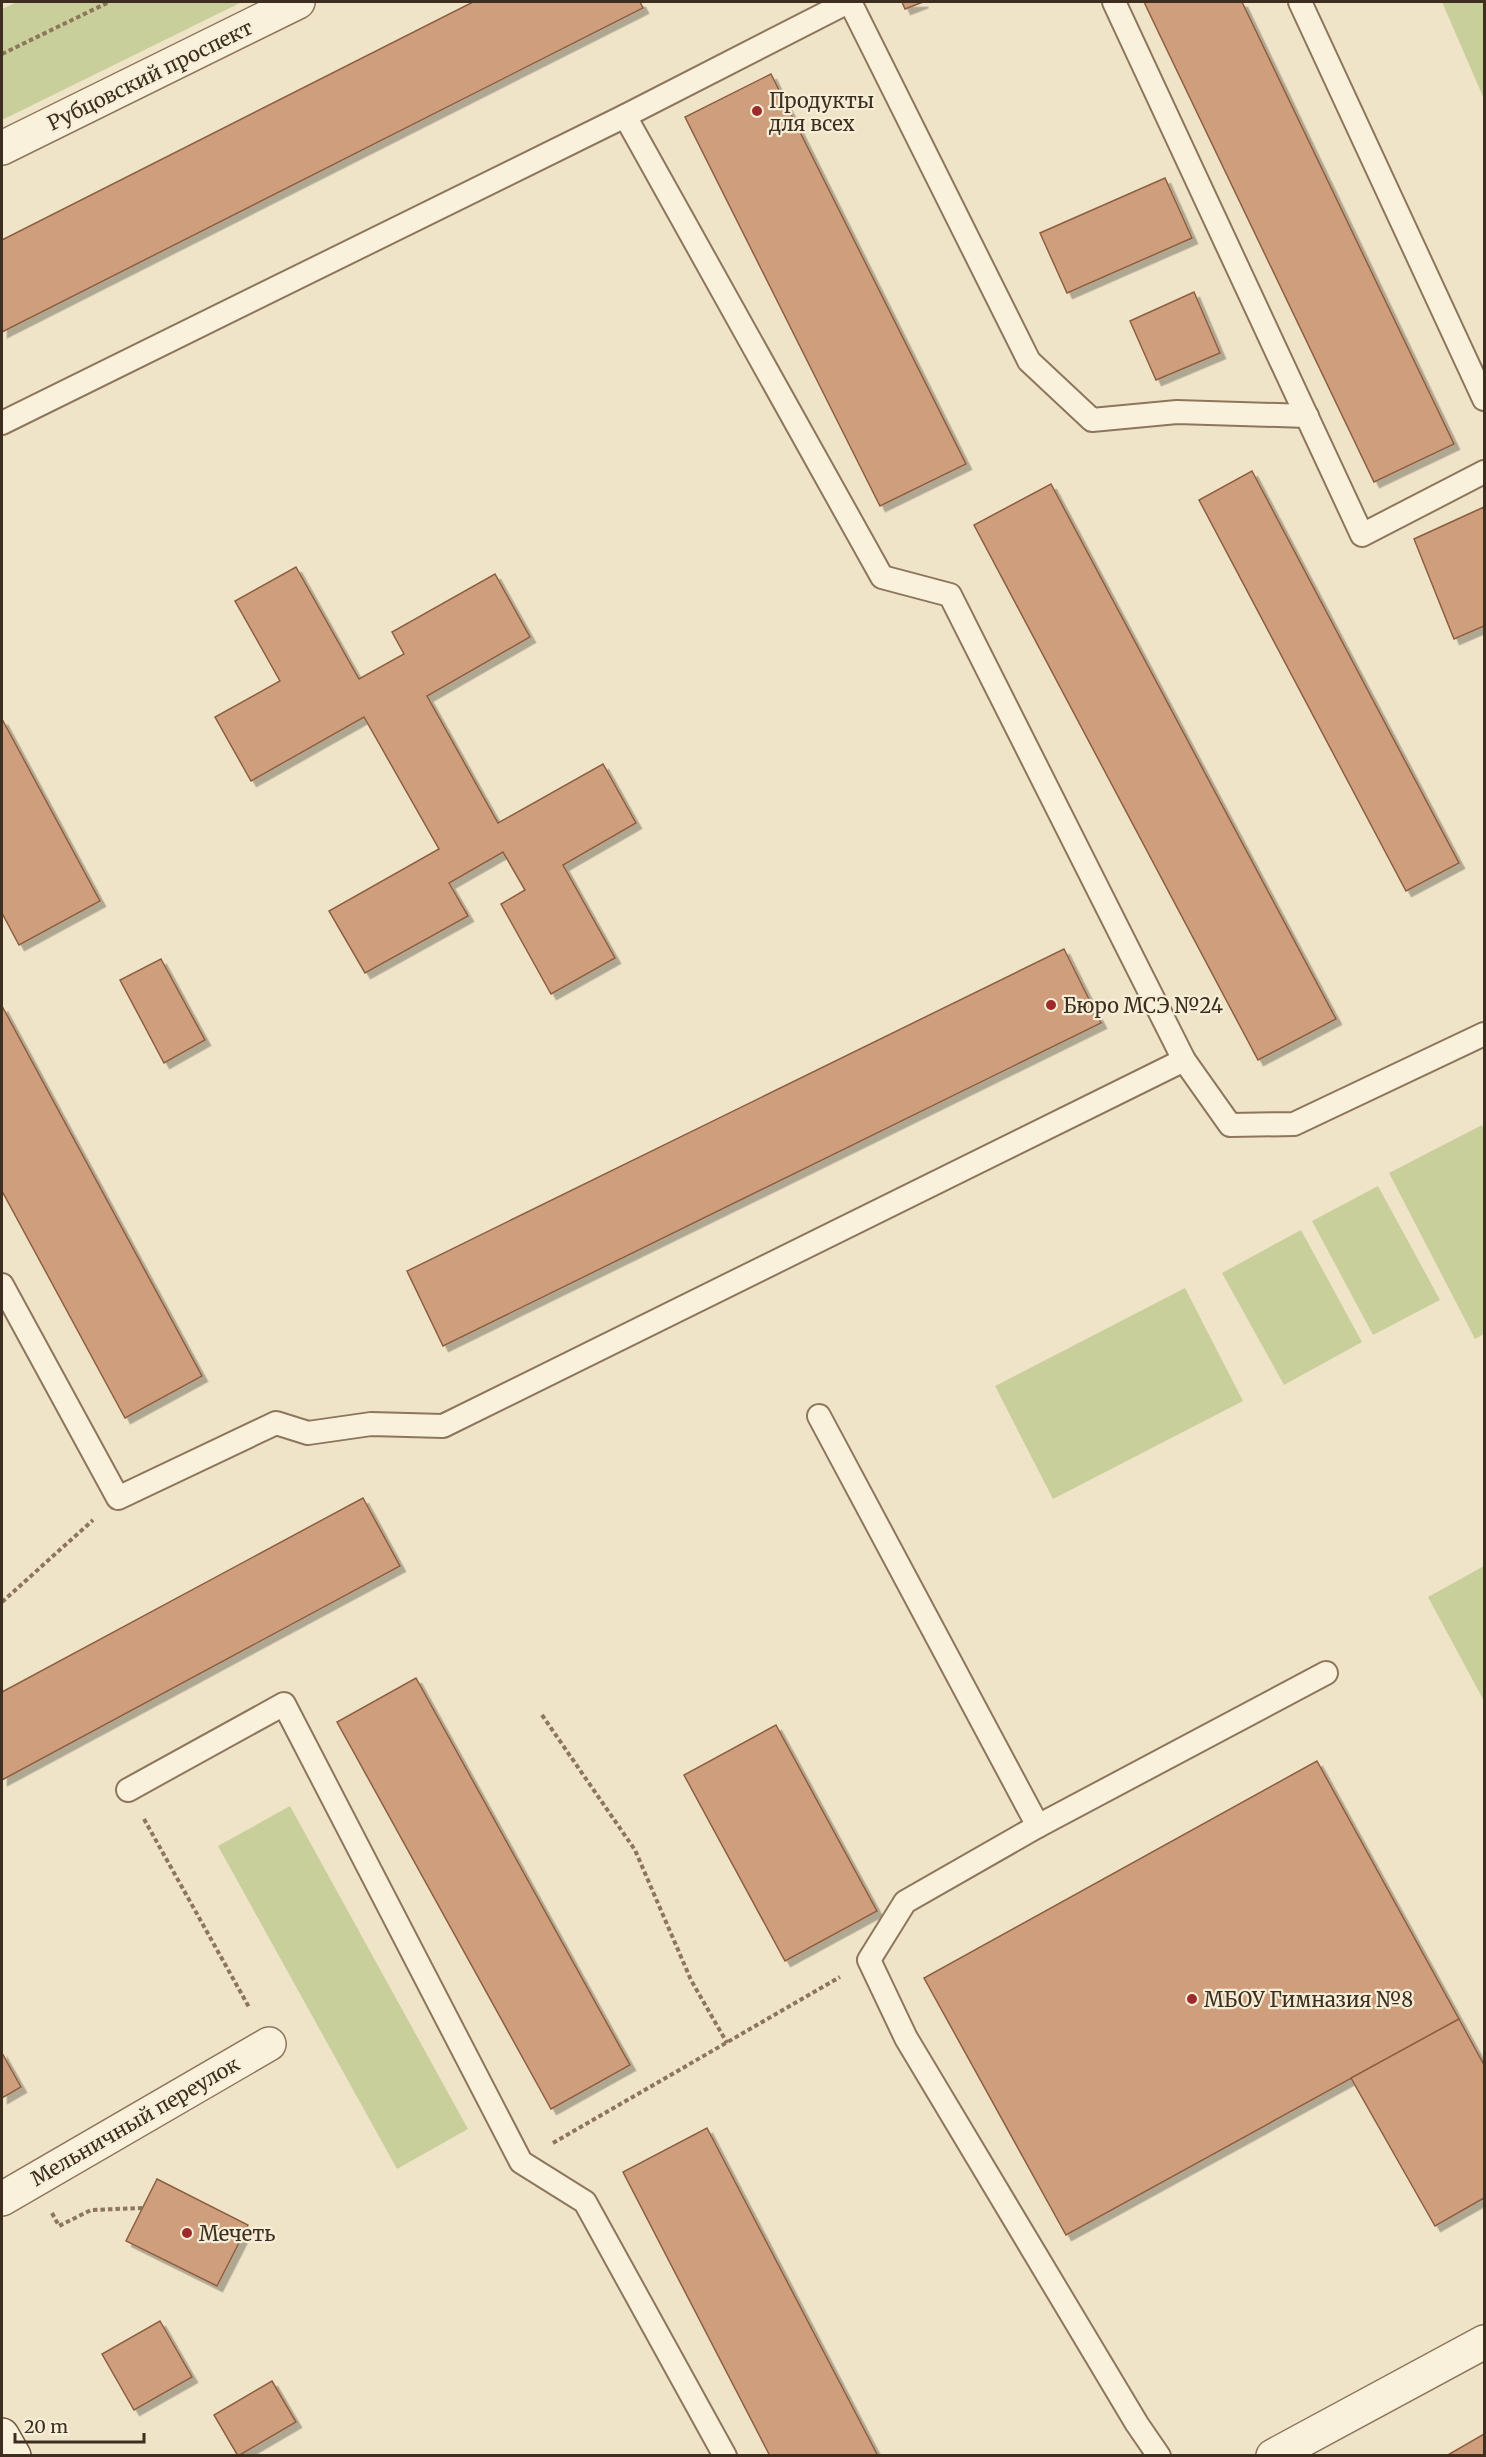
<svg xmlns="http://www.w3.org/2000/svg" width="1486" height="2457" viewBox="0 0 1486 2457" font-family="Merriweather,serif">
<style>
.green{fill:#c9cf9b}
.building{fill:#cf9f7d;stroke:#8d5f41;stroke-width:1.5;filter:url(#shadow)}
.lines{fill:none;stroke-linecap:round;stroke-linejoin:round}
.service-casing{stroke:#8d765c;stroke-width:26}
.minor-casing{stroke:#8d765c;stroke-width:36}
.tertiary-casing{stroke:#8d765c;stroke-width:36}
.secondary-casing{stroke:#6f573f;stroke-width:36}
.path{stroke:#8d765c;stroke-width:4;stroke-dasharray:4.5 3;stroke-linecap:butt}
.service{stroke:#faf1dc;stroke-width:22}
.minor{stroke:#faf1dc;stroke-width:33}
.tertiary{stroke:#faf1dc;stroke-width:33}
.secondary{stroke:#faf1dc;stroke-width:33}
.poi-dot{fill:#9e2a2b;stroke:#f7eed8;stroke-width:2}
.labels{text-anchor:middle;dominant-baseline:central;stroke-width:4.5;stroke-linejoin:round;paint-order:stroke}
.street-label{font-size:20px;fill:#3d2e20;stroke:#f7eed8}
.poi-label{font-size:20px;fill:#3d2e20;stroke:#f7eed8;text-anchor:start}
</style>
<defs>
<filter id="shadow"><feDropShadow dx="5.5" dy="5.5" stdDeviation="0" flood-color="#0004"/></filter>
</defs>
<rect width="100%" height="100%" fill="#f0e4c8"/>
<!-- green -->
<g class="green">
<polygon points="17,2 242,2 2,120 2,9"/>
<polygon points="1442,2 1484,2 1484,99"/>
<polygon points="1482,1125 1484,1130 1484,1334 1475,1339 1389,1173"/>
<polygon points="1378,1186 1440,1300 1373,1335 1312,1221"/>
<polygon points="1301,1230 1362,1342 1284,1385 1222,1273"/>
<polygon points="1185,1288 1243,1401 1053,1499 995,1386"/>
<polygon points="1484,1566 1484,1701 1428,1597"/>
<polygon points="290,1806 468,2129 397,2169 218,1846"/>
</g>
<!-- building -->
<g class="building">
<polygon points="473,2 640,2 643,8 2,332 2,240"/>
<polygon points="902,2 923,2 905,9"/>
<polygon points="1144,2 1242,2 1454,444 1374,482"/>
<polygon points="771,74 966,464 880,506 685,117"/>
<polygon points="1165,178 1192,238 1067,293 1040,233"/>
<polygon points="1194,292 1220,353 1156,380 1130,321"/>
<polygon points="1252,471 1459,863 1406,891 1199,500"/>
<polygon points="1051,484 1336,1019 1258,1060 974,525"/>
<polygon points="1484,507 1484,626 1454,639 1414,539"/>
<polygon points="296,567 359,679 404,654 392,632 495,574 530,637 427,696 498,823 603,764 636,823 563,865 615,958 551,994 501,904 525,890 503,852 449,883 468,916 365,973 329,911 439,849 364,717 251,781 215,717 280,681 235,601"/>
<polygon points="2,719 100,901 19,945 2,913"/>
<polygon points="1064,949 1101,1023 443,1346 407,1271"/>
<polygon points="161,959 205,1040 164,1063 120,980"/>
<polygon points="2,1006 202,1376 125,1418 2,1191"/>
<polygon points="363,1498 400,1566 2,1780 2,1692"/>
<polygon points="416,1678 630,2065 551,2109 337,1722"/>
<polygon points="776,1725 877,1911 785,1961 684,1775"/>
<polygon points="1317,1761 1459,2019 1066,2235 924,1978"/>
<polygon points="1459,2019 1484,2065 1484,2198 1435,2226 1351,2078"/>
<polygon points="2,2053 21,2087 2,2098"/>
<polygon points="707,2128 878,2456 770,2456 623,2172"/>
<polygon points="157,2179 248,2225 217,2286 126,2241"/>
<polygon points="160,2321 192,2377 134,2410 102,2354"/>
<polygon points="272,2381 296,2422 238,2456 214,2415"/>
<polygon points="1484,2434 1484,2456 1446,2456"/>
</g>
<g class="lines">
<defs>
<g id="service">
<polyline points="850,2 1029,361 1092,420 1177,412 1307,416"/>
<polyline points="1114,2 1362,535 1484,472"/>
<polyline points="1300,2 1484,399"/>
<polyline points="625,116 882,577 950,595 1184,1060 1230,1125 1294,1124 1484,1034"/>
<polyline points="2,423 625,116 848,2"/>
<polyline points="2,1285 118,1498 276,1423 308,1433 371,1424 443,1426 1184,1060"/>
<polyline points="819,1416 1038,1826"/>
<polyline points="128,1790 284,1704 521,2162 585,2202 725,2456"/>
<polyline points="1159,2456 1137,2424 906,2038 869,1960 905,1902 1038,1826 1326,1673"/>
</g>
<polyline id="minor" points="2,2199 269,2044"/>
<g id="tertiary">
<polyline points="2,148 298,2"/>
<polyline points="1273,2456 1484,2342"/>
</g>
<polyline id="secondary" points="2,2435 14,2456"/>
</defs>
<!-- service casing -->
<use href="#service" class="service-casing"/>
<!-- minor casing -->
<use href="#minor" class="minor-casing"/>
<!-- tertiary casing -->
<use href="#tertiary" class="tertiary-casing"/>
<!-- secondary casing -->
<use href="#secondary" class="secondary-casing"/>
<!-- path -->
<g class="path">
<polyline points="2,54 109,2"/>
<polyline points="2,1602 93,1520"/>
<polyline points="542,1715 635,1850 691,1980 727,2043"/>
<polyline points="144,1819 250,2009"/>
<polyline points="553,2143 840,1977"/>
<polyline points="52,2213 59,2226 91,2210 142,2208"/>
</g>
<!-- service -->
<use href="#service" class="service"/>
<!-- minor -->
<use href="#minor" class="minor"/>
<!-- tertiary -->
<use href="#tertiary" class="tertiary"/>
<!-- secondary -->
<use href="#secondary" class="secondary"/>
</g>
<!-- markers -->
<g class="poi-dot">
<circle cx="757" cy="111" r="6"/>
<circle cx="1051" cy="1005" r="6"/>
<circle cx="1192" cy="1999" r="6"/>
<circle cx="187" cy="2233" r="6"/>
</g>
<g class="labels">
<!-- street labels -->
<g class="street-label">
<text transform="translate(150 75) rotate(-26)">Рубцовский проспект</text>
<text transform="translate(135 2121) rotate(-30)">Мельничный переулок</text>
</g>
<!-- poi labels -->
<g class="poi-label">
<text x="769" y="100">Продукты<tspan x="769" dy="23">для всех</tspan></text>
<text x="1063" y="1005">Бюро МСЭ №24</text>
<text x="1204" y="1999">МБОУ Гимназия №8</text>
<text x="199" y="2233">Мечеть</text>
</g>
</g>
<!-- border -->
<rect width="1486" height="2457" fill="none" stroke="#3d2e20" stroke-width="6"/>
<!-- scale -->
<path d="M15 2433v9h129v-9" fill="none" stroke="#3d2e20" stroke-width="3"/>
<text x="24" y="2433" font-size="18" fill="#3d2e20" stroke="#f7eed8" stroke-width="4.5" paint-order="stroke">20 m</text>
</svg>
